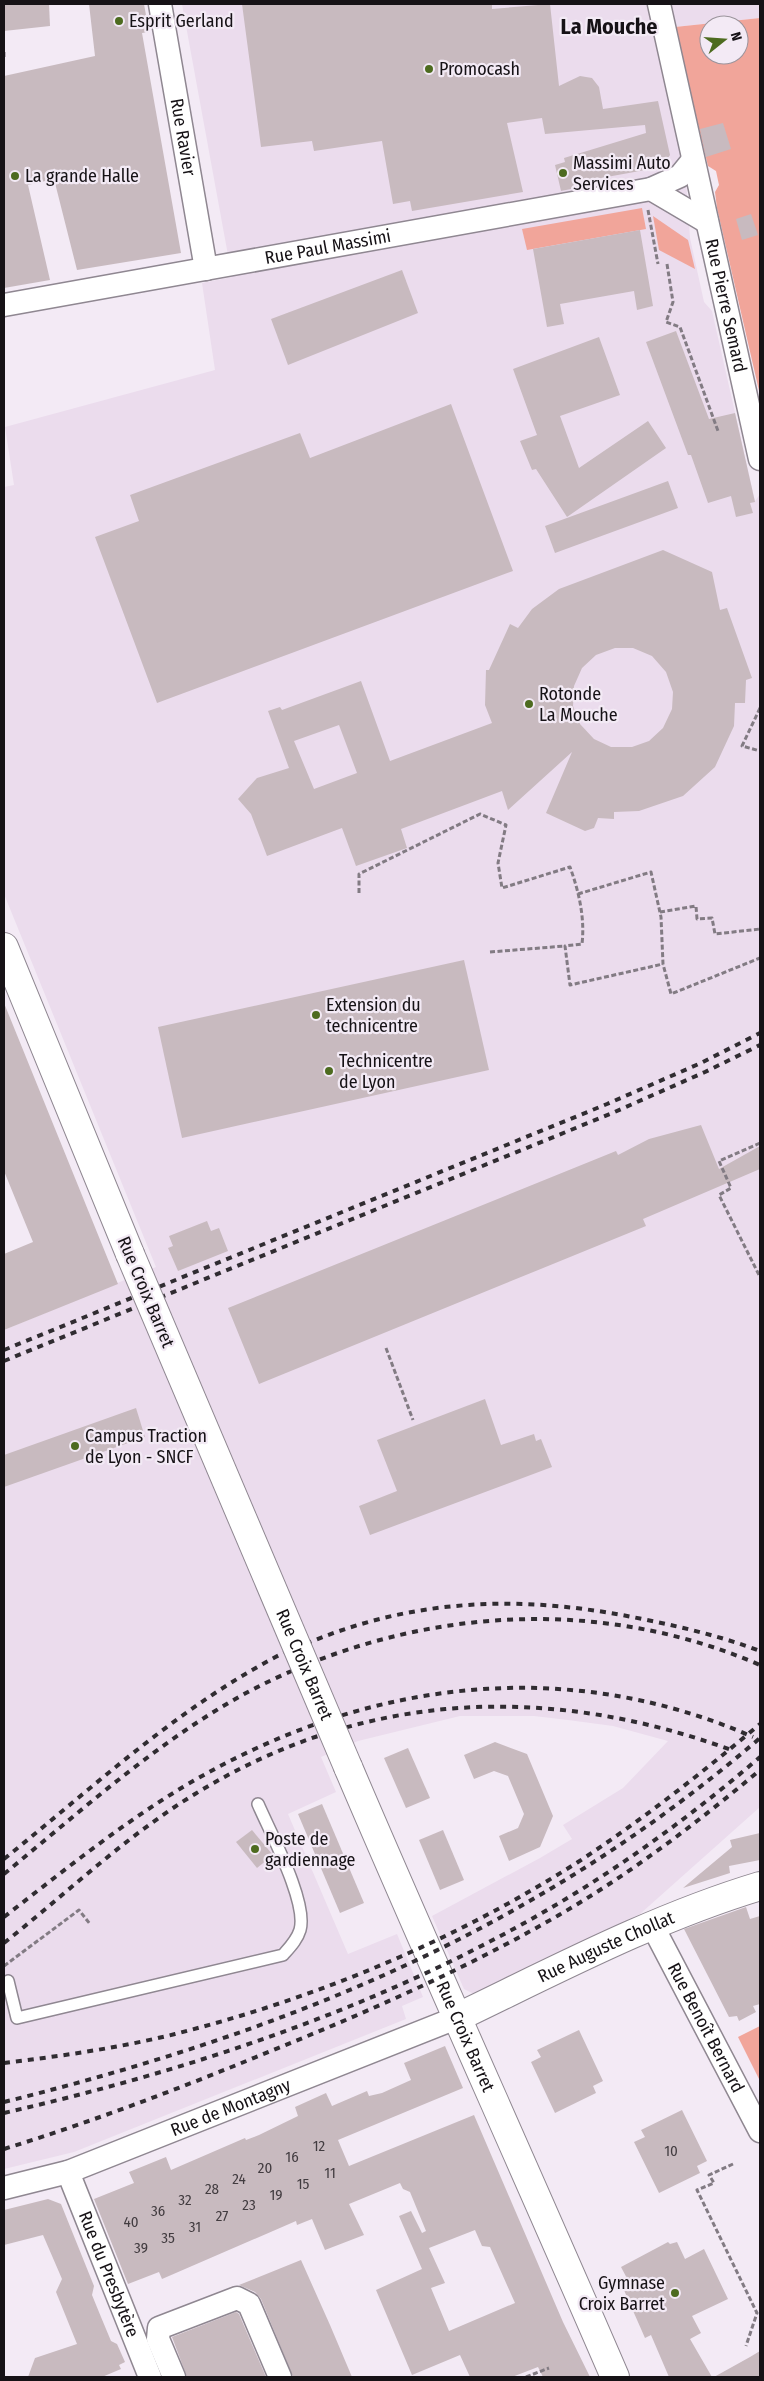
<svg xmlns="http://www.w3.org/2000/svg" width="764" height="2381" viewBox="0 0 764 2381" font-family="'Fira Sans Condensed',sans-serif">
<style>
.built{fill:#ebdced}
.green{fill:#f1a59a;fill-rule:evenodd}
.building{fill:#c8babf;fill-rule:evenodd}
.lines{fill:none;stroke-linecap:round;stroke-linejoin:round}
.lane-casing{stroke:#8f8791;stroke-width:14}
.street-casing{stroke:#8f8791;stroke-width:25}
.secondary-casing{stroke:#8f8791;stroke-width:30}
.path{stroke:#827b83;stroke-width:3;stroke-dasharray:5 2.5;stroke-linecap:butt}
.lane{stroke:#fff;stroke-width:11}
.street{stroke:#fff;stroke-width:22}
.secondary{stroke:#fff;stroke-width:28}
.rail{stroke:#302c31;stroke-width:4;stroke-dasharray:6 6;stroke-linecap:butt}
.secondary-bridge-casing{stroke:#8f8791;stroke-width:30;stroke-linecap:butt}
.secondary-bridge{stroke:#fff;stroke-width:28}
.poi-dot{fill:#4d6b1f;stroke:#f3eaf5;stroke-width:2}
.labels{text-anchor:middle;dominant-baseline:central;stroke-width:4.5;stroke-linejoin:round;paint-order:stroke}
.number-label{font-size:15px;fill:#423c40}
.poi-label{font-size:18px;fill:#161216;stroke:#f3eaf5;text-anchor:start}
.street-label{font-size:18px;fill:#161216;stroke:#f3eaf5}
.district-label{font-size:22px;font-weight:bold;fill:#161216;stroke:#f3eaf5}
</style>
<rect width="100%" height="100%" fill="#f3eaf5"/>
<!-- built -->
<polygon class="built" points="182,4 760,4 760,18 675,27 690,238 704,302 712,311 755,501 760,494 760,1807 640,1914 474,1994 464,1989 432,1916 540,1858 572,1839 563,1825 623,1788 668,1741 613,1726 568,1720 534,1716 460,1716 358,1741 321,1757 336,1792 288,1814 348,1954 397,1934 423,1997 402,2006 406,2019 74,2152 4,2169 4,1330 156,1267 4,894 4,487 14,485 5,427 215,370 202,283 232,277"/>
<!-- green -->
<g class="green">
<path d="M760,18v377l-43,-187 -2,-16 4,-7 -3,-14 -8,-5 -33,-139zM709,25h30v30h-30z"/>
<polygon points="642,208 646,229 527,250 522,229"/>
<polygon points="653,216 688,240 695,269 659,250"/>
<polygon points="760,2026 760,2081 738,2037"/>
</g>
<!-- building -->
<g class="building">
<polygon points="4,4 49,4 50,26 4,31"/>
<polygon points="89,4 144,4 149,32 142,33 181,253 77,270 54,179 28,185 50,280 4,288 4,76 95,56"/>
<polygon points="242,4 492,4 492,9 550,4 559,86 580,76 592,78 599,87 603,109 658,101 670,155 662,167 579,182 581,187 561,191 555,165 565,162 564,158 646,133 645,125 545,134 542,118 507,123 523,192 412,211 410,201 393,204 382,141 314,151 312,141 261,147"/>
<polygon points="723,123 731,149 706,157 700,129"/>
<polygon points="751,214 758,235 742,240 736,219"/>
<polygon points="640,230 653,306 637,310 634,291 560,304 564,324 547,327 533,249"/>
<polygon points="402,270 418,313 288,365 271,319"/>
<polygon points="676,331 709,419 735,413 755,502 750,503 753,513 736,517 731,496 708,503 691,455 688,455 646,342"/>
<polygon points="599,337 620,395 560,416 579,468 648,421 666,448 567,517 536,469 532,470 520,441 537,435 513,369"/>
<polygon points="451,404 513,571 157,703 95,537 139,521 130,495 300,433 310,458"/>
<polygon points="668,481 678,508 555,553 545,526"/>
<path d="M663,550l49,22 8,38 7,-2 25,70 -6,2 -1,23h-10l-1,23 -19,41 -32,29 -44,15 -25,1v7l-16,-1 -4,10 -9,3 -39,-18 26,-61 -64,58 -6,-19 -101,38 6,19 -51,18 -14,-38 -75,28 -16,-42 -13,-15 19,-21 32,-10 -21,-57 12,-4 2,3 79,-29 29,80 102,-38 -7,-18 1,-35h3l21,-46 8,4 14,-19 27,-20zM615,648h18l19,8 14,16 7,20 -1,17 -9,19 -14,13 -17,6h-21l-17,-8 -14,-15 -7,-18 1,-20 8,-18 14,-13zM339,725l18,48 -43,16 -20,-48z"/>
<polygon points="464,960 489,1070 182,1138 158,1027"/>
<polygon points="4,1003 118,1284 4,1330 4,1254 33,1242 4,1171"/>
<polygon points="701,1125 719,1169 760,1146 760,1169 643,1219 646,1226 259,1384 228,1308 616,1151 618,1155 649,1139"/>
<polygon points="207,1221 211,1231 219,1228 228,1251 178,1271 168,1248 173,1246 169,1236"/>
<polygon points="485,1399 501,1445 534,1434 536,1441 541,1439 552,1467 370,1535 359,1506 397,1491 377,1440"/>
<polygon points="136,1408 145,1437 4,1487 4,1455"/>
<polygon points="495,1742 527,1754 553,1816 540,1847 509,1861 499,1836 518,1828 524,1814 508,1776 494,1771 474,1779 464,1755"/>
<polygon points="408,1748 430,1798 406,1808 384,1758"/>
<polygon points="322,1804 364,1903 340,1913 298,1814"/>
<polygon points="252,1830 273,1855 257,1868 236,1842"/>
<polygon points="443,1830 464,1880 440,1890 419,1840"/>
<polygon points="760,1833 760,1860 729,1866 730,1873 683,1888 732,1847 730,1840"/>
<polygon points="746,1907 750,1919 760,1916 760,2004 753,2006 756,2012 739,2021 737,2016 729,2017 684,1929"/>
<polygon points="579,2030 603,2081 593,2086 596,2093 555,2113 531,2062 541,2057 537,2050"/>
<path d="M445,2046l18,42 -125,52 11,26 125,-51 89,207 27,55h-47l-5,-10 -26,10h-42l-10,-22 -48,20 -36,-85 46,-21 -23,-53 12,-5 11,22 4,-2 -16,-39 -7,-3 -3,-6 -51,21 15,31 -39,15 -13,-31 -15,6 -1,-4 -134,58 -3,-7 -31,12 -34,-85 40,-16 -5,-11 37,-15 5,13 74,-32 1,2 13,-5 39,-19 -3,-9 31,-14 6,13 35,-15 2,5 13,-3 29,-13 -7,-17zM475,2230l7,16 8,1 25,56 -66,28 -18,-43 14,-5 -16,-35z"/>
<polygon points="682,2110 707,2161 697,2166 700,2173 659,2193 634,2142 645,2137 641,2130"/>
<polygon points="48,2199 61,2204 94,2286 92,2295 101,2317 111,2341 117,2344 125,2362 119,2365 121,2369 102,2377 28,2377 35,2358 77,2344 56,2292 62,2279 43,2235 4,2245 4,2210"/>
<polygon points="668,2242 670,2244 677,2242 685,2259 704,2249 728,2299 692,2316 701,2333 690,2339 712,2377 669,2377 651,2335 645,2338 623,2288 630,2284 621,2267"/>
<polygon points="301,2260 330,2325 352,2377 293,2377 261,2299 255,2292 239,2285"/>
<polygon points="236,2312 239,2314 266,2377 187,2377 172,2337"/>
<polygon points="760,2351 760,2377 714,2377 750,2357"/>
</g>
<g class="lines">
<defs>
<path id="lane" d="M8,1981l9,37 266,-63c7,-8 14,-15 17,-25 8,-28 -30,-98 -42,-126"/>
<g id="street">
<path id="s1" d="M160,4l46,265"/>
<path id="s2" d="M659,4l101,455"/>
<polyline points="651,189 707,222"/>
<path id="s3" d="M4,305l647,-116 29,-13 13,-16"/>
<path id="s4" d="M652,1925l108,206"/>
<path id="s5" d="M68,2172l82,205"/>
<path id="s6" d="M4,2188l64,-16 388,-154"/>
<polyline points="174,2377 158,2339 159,2328 237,2298 249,2304 280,2377"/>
</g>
<g id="secondary">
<polyline points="4,947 130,1254"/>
<path id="s7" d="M348,1767c87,204 179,406 267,610"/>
<path id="s8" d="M456,2018c100,-48 198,-100 304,-132"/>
</g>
</defs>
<!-- lane casing -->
<use href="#lane" class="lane-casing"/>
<!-- street casing -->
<use href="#street" class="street-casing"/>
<!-- secondary casing -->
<use href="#secondary" class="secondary-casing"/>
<!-- path -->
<g class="path">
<polyline points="4,52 4,58"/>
<polyline points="648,210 658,264"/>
<polyline points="667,264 673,302 666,322 680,327 718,431"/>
<polyline points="760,708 742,746 760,751"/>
<path d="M359,893v-19l121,-60 26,11 -8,38 4,25 68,-21c9,25 15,51 12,77l-17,2 5,39 93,-21"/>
<polyline points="578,894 651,872 661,917 663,964 671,994 760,958"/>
<polyline points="660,912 696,906 697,919 712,918 715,934 760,929"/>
<polyline points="490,952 565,946"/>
<polyline points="760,1143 719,1161 731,1188 719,1195 760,1277"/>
<polyline points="386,1348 413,1420"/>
<polyline points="4,1966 79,1910 90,1924"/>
<polyline points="733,2164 709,2175 714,2183 697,2190 757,2313 746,2346"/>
<polyline points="526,2377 549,2368"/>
</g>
<!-- lane -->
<use href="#lane" class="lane"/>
<!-- street -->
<use href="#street" class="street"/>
<!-- secondary -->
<use href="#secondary" class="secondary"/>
<!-- rail -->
<g class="rail">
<polyline points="4,1350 607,1104 701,1063 760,1033"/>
<polyline points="4,1361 610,1114 705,1072 760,1045"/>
<path d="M4,1859c86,-69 168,-146 266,-199 12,-7 25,-12 38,-17 112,-47 222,-48 339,-23 39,8 76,17 113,31"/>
<path d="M4,1874c77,-63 154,-133 242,-181 160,-85 347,-100 514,-28"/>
<path d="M4,1917c58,-45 116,-92 179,-130 177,-106 379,-134 570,-50"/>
<path d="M4,1943c63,-50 122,-107 191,-149 169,-104 355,-111 539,-43"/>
<path d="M4,2063c57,-7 115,-15 171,-29 142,-36 279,-93 403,-172 64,-42 124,-89 182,-138"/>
<path d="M4,2102c285,-71 531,-171 756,-364"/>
<path d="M4,2113c191,-44 380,-107 550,-207 73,-43 142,-94 206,-149"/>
<path d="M4,2149c87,-27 172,-59 257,-94 102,-41 203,-85 298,-140 71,-41 138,-92 201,-145"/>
</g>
<defs>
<g id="secondary-bridge">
<path id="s9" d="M130,1254l218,513"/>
</g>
</defs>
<!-- secondary-bridge casing -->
<use href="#secondary-bridge" class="secondary-bridge-casing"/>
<!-- secondary-bridge -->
<use href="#secondary-bridge" class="secondary-bridge"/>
</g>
<!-- markers -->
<g class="poi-dot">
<circle cx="119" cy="21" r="5"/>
<circle cx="429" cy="69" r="5"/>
<circle cx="563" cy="173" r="5"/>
<circle cx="15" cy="176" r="5"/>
<circle cx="529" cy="704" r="5"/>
<circle cx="316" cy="1015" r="5"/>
<circle cx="329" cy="1071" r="5"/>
<circle cx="75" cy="1446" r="5"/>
<circle cx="255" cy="1849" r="5"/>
<circle cx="675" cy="2293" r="5"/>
</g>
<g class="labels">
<!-- number labels -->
<g class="number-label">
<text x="319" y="2146">12</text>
<text x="671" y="2151">10</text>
<text x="292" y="2157">16</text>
<text x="265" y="2168">20</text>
<text x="330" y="2173">11</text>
<text x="239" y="2179">24</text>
<text x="303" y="2184">15</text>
<text x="212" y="2189">28</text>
<text x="276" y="2195">19</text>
<text x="185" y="2200">32</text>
<text x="249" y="2205">23</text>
<text x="158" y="2211">36</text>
<text x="222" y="2216">27</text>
<text x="131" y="2222">40</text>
<text x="195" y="2227">31</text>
<text x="168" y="2238">35</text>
<text x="141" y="2248">39</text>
</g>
<!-- poi labels -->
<g class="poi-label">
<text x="129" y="21">Esprit Gerland</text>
<text x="439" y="69">Promocash</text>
<text x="573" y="163">Massimi Auto<tspan x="573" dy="21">Services</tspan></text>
<text x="25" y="176">La grande Halle</text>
<text x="539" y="694">Rotonde<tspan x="539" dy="21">La Mouche</tspan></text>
<text x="326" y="1005">Extension du<tspan x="326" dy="21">technicentre</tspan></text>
<text x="339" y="1061">Technicentre<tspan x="339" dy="21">de Lyon</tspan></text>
<text x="85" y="1436">Campus Traction<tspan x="85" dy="21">de Lyon - SNCF</tspan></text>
<text x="265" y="1839">Poste de<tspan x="265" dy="21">gardiennage</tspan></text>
<text x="665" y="2283" text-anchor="end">Gymnase<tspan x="665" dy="21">Croix Barret</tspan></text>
</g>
<!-- street labels -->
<g class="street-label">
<text stroke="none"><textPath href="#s1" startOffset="135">Rue Ravier</textPath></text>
<text stroke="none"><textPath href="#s3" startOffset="329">Rue Paul Massimi</textPath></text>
<text stroke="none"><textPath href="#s2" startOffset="309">Rue Pierre Semard</textPath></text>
<text transform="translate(146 1292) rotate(67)">Rue Croix Barret</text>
<text stroke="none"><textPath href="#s9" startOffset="446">Rue Croix Barret</textPath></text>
<text stroke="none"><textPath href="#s8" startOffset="166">Rue Auguste Chollat</textPath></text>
<text stroke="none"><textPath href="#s4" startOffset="116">Rue Benoît Bernard</textPath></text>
<text stroke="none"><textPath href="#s7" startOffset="294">Rue Croix Barret</textPath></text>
<text stroke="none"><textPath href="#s6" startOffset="241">Rue de Montagny</textPath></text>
<text stroke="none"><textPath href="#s5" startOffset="110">Rue du Presbytère</textPath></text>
</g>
<!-- district labels -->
<g class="district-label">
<text x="609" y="26">La Mouche</text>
</g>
</g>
<!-- border -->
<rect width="764" height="2381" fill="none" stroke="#161216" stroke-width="10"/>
<!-- north arrow -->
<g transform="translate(724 40) rotate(73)"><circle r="24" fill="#f3eaf5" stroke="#9b949c"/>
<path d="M0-4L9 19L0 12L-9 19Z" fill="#4d6b1f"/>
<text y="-8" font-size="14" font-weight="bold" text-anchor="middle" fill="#161216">N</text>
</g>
</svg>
